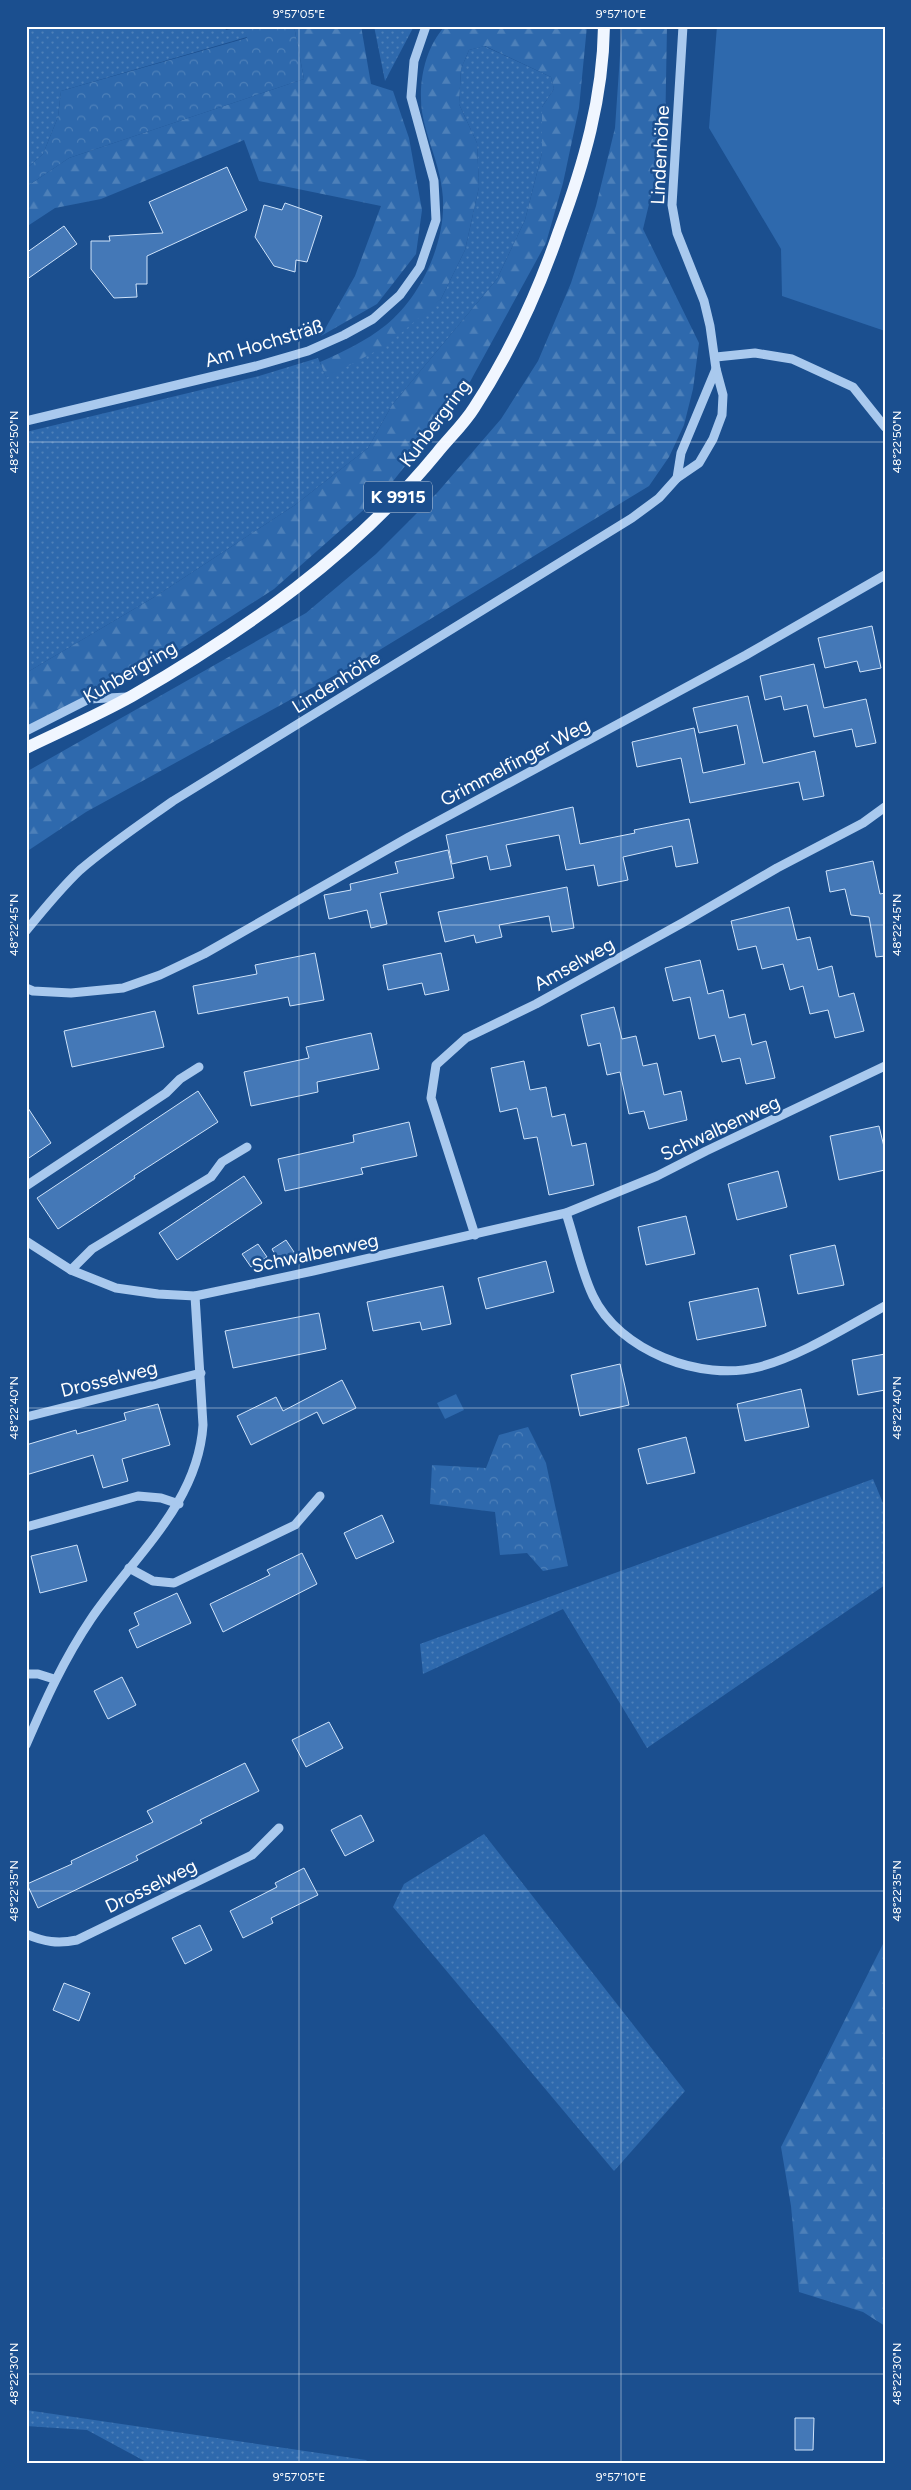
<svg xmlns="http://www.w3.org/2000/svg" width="911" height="2490" viewBox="0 0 911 2490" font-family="Figtree,sans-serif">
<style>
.grass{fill:url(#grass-dots)}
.forest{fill:url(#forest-firs)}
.park{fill:url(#park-crowns)}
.garden{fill:#2e69ad}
.building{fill:#4478b7;stroke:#cfe3fa}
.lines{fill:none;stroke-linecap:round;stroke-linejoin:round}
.minor{stroke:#a9c9ee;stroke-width:9}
.major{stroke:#f0f6ff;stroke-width:12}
.ticks{fill:none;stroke:#fff;stroke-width:1;stroke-opacity:0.45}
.labels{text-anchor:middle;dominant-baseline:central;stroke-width:5;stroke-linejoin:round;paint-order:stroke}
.shield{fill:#1b4f8f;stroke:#bbcadd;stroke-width:1}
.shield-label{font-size:18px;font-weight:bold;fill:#fff}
.street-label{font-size:19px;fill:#fff;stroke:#1b4f8f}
.neatline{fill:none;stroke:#fff;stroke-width:2}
.ticks-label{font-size:12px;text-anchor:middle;fill:#fff}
</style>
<defs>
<pattern id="grass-dots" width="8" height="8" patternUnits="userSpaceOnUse" patternTransform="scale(1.25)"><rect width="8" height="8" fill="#2e69ad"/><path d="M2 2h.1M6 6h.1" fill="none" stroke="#4d80b9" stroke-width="1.8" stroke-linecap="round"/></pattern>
<pattern id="forest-firs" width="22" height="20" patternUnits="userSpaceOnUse" patternTransform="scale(1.25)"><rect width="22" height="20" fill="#2e69ad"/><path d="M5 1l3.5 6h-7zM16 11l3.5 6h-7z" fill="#4d80b9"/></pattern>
<pattern id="park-crowns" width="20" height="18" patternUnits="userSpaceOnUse" patternTransform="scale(1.25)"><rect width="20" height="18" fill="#2e69ad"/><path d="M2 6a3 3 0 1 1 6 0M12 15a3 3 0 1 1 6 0" fill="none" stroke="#4d80b9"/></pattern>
</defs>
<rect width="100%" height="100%" fill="#1b4f8f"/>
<!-- grass -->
<g class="grass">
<polygon points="26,26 224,26 226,30 244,26 247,37 61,91 58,117 43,154 26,169"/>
<polygon points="374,26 414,26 385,81"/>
<polygon points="484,46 551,77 554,89 542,107 542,153 525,220 497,279 392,405 368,448 295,505 156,596 26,673 26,432 259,376 318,358 326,377 441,299 465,250 479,187 477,143 459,104 461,69 469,50"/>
<polygon points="873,1479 885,1508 885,1585 647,1748 563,1609 423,1674 420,1644"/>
<polygon points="484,1834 685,2091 614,2171 393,1907 404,1884"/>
<polygon points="26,2410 366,2460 370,2464 150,2464 87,2430 26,2426"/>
</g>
<!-- forest -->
<g class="forest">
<polygon points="294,26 361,26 371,84 393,91 409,138 422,210 416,254 377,304 321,336 355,276 381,206 259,181 244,140 101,199 55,208 26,227 26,187 69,158 304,79"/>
<path d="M445,26h142l-8,82 -16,75 -17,60 -80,146 -80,101 -112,99 -121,78 -127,64v-58l130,-77 139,-91 73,-57 24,-43 105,-126 28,-59 17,-67v-46l12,-18 -3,-12 -66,-31 -16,4 -8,19 -2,35 18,39 2,44 -14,63 -24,49 -54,46 -61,33 -6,-16c23,-10 46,-21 66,-37 37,-30 63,-89 56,-136 -3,-26 -16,-51 -20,-77 -4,-30 3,-64 23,-86z"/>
<polygon points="622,26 667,26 665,138 643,229 699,343 693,389 684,425 669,457 649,486 368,657 86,812 26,852 26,772 306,613 376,554 437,493 501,419 538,361 571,283 596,206 615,128"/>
<polygon points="885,1940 885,2326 863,2312 799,2292 791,2206 781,2147"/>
</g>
<!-- park -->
<g class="park">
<polygon points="243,26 294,26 304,79 69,158 26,187 26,169 43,154 58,117 61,91 247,38"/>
<polygon points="528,1427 546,1463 568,1566 543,1571 527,1553 500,1555 495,1512 430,1504 432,1465 486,1468 499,1435"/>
</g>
<!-- garden -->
<g class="garden">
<polygon points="717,26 885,26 885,331 782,296 781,249 709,128"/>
<polygon points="456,1394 464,1410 445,1419 437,1403"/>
</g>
<!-- building -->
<g class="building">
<polygon points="227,167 247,210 147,256 147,284 136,284 137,297 114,298 91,269 91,241 110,241 109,236 163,233 149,202"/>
<polygon points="285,203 322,216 307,262 296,260 295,272 274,266 255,237 264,205 282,210"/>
<polygon points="64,226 77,244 26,280 26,253"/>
<polygon points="872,626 881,668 860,672 857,661 825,668 818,638"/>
<polygon points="814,664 824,708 866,699 876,743 856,747 852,729 814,737 807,705 784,710 781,696 765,700 760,676"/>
<polygon points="748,696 763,763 815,751 824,796 803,800 799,782 690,803 681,758 637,767 632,742 694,728 703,773 745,764 737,725 699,733 693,708"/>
<polygon points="573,807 580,844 635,833 634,830 689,819 698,863 676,867 672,846 623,857 628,880 598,886 594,865 566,870 559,835 506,845 511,866 490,870 487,856 452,864 446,835"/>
<polygon points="448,850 454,878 380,893 387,924 371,928 367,910 329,919 324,895 351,890 350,884 398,873 395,862"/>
<polygon points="873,861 880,894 885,893 885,956 876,957 869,917 851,915 845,889 830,892 826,871"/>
<polygon points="567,887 574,928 552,932 549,916 499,925 502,937 476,943 474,935 445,942 438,912"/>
<polygon points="789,907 797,940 810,937 818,970 832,966 839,997 854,993 864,1031 835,1038 828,1010 810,1014 803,986 790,990 783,964 762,969 756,946 738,950 731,921"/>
<polygon points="315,953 324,1000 290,1006 288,997 198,1014 193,986 257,974 255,965"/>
<polygon points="441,953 449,990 425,995 422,983 388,990 383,965"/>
<polygon points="700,960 708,994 723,990 729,1018 745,1014 752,1045 766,1041 775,1078 746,1084 740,1058 722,1062 715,1035 699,1039 690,997 673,1001 665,968"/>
<polygon points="614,1007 622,1039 636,1036 643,1066 657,1063 664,1095 681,1091 687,1120 649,1129 644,1111 629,1114 620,1072 607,1075 600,1043 588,1046 581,1015"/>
<polygon points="155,1011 164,1047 72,1067 64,1031"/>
<polygon points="371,1033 379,1069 317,1082 318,1092 251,1106 244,1072 309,1058 306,1047"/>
<polygon points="524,1061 530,1090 546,1087 552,1117 565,1114 572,1146 586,1143 594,1185 549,1195 537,1137 524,1139 517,1108 500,1112 491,1068"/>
<polygon points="198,1091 218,1122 134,1176 135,1178 58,1229 37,1198"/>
<polygon points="26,1105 51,1143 26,1160"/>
<polygon points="409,1122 417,1156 361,1168 363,1174 285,1191 278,1159 354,1142 353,1135"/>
<polygon points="879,1126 885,1151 885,1170 839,1180 830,1136"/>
<polygon points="778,1171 787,1207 737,1220 728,1184"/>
<polygon points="244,1176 262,1203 177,1260 159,1233"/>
<polygon points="686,1216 695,1254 646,1265 638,1227"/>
<polygon points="286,1240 296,1255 281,1265 272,1249"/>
<polygon points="258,1244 267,1257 251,1267 242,1254"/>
<polygon points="835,1245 844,1285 798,1294 790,1255"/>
<polygon points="546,1261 554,1292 486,1309 478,1278"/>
<polygon points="443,1286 451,1324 422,1330 420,1322 373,1331 367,1302"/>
<polygon points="758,1288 766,1326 697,1340 689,1302"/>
<polygon points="319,1313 326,1349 233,1368 225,1331"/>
<polygon points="885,1354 885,1390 858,1395 852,1360"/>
<polygon points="620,1364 629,1405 580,1416 571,1375"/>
<polygon points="342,1380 356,1408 323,1424 317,1412 251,1445 237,1416 276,1397 283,1411"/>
<polygon points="801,1389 809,1427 745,1441 737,1404"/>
<polygon points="158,1404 170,1445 122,1459 128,1481 103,1488 93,1455 26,1475 26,1445 76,1430 77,1434 126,1420 124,1413"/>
<polygon points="686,1437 695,1473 647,1484 638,1449"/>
<polygon points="382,1515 394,1542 356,1559 344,1533"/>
<polygon points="77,1545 87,1581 40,1593 31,1556"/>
<polygon points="302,1553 317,1584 223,1632 210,1604 270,1575 267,1570"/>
<polygon points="177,1593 191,1623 137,1648 129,1630 139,1625 134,1613"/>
<polygon points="122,1677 136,1705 108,1719 94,1691"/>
<polygon points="329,1722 343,1748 306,1767 292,1740"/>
<polygon points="245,1763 259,1791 200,1820 202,1823 136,1856 138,1860 38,1908 27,1884 72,1864 71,1861 153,1822 147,1811"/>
<polygon points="361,1815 374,1841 345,1856 331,1830"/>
<polygon points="304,1868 318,1895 271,1918 273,1923 243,1938 230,1911 277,1887 275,1883"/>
<polygon points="200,1925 212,1950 185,1964 172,1938"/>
<polygon points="64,1983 90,1993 79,2021 53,2010"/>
<polygon points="795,2418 814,2418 813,2450 795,2450"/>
</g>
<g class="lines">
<!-- minor -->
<g class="minor">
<polyline points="716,357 755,353 792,359 853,387 885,427"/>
<polyline points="26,421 256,366 308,351 344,335 373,319 400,295 420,267 436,220 434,181 411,97 414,61 426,26"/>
<polyline points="677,478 681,453 716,369"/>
<polyline points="26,731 89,699 127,697"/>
<path d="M26,931c17,-21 34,-42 54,-61 29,-25 62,-47 93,-69l459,-283 27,-20 18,-20 22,-15 14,-24 9,-24 1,-20 -7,-26 -6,-43 -6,-25 -27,-68 -5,-28 11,-179"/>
<polyline points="26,988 33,991 71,993 123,988 160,975 204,954 409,837 746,655 885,575"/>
<polyline points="26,1186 166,1093 180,1079 199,1067"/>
<path d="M566,1213c9,27 15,58 27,83 26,55 108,86 166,71 42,-11 87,-40 126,-61"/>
<polyline points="475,1235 431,1098 436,1065 466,1038 536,1004 684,922 777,868 863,823 885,807"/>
<polyline points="26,1241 71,1270 116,1288 158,1294 195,1296 313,1271 566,1213 657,1176 706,1151 885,1066"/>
<polyline points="71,1270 92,1249 211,1177 222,1162 247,1147"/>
<polyline points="26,1417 201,1373"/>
<polyline points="26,1527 138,1496 161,1498 179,1504"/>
<polyline points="129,1568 153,1581 174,1583 295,1525 320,1496"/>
<polyline points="26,1674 38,1674 54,1679"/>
<path d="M26,1745c19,-44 38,-86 65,-126 42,-62 107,-115 112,-194l-8,-129"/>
<path d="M26,1934c18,8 32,10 51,6l175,-85 27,-27"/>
</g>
<!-- major -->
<path class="major" d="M26,748c35,-17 72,-33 106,-52 113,-65 222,-142 305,-243 12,-15 27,-29 37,-45 36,-55 64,-116 85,-177 25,-67 44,-133 45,-205"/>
</g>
<!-- ticks -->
<path class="ticks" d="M299,26v2438M621,26v2438M26,442h859M26,925h859M26,1408h859M26,1891h859M26,2374h859"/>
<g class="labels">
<!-- shield labels -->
<rect class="shield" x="364" y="481.5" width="68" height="31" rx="4"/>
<g class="shield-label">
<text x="398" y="497">K 9915</text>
</g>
<!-- street labels -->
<g class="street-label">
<text transform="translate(660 155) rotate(-87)">Lindenhöhe</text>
<text transform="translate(264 343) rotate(-17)">Am Hochsträß</text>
<text transform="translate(435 423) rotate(-53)">Kuhbergring</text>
<text transform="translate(130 672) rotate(-30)">Kuhbergring</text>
<text transform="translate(336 682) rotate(-32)">Lindenhöhe</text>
<text transform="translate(515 762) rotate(-28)">Grimmelfinger Weg</text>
<text transform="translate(574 964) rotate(-29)">Amselweg</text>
<text transform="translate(720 1128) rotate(-25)">Schwalbenweg</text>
<text transform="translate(315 1253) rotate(-12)">Schwalbenweg</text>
<text transform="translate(109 1379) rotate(-14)">Drosselweg</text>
<text transform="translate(151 1886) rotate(-26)">Drosselweg</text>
</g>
</g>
<!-- border -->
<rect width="911" height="2490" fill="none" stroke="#1b4f8f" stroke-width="55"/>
<rect x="28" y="28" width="856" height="2434" class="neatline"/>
<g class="ticks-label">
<text x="299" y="18">9°57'05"E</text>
<text x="621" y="18">9°57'10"E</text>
<text transform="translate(14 442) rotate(-90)" y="4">48°22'50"N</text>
<text transform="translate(897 442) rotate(-90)" y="4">48°22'50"N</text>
<text transform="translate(14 925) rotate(-90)" y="4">48°22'45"N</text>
<text transform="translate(897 925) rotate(-90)" y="4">48°22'45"N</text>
<text transform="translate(14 1408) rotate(-90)" y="4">48°22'40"N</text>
<text transform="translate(897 1408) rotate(-90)" y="4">48°22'40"N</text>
<text transform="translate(14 1891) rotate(-90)" y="4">48°22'35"N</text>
<text transform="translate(897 1891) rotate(-90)" y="4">48°22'35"N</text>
<text transform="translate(14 2374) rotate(-90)" y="4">48°22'30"N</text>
<text transform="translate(897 2374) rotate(-90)" y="4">48°22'30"N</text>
<text x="299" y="2481">9°57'05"E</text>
<text x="621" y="2481">9°57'10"E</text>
</g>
</svg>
